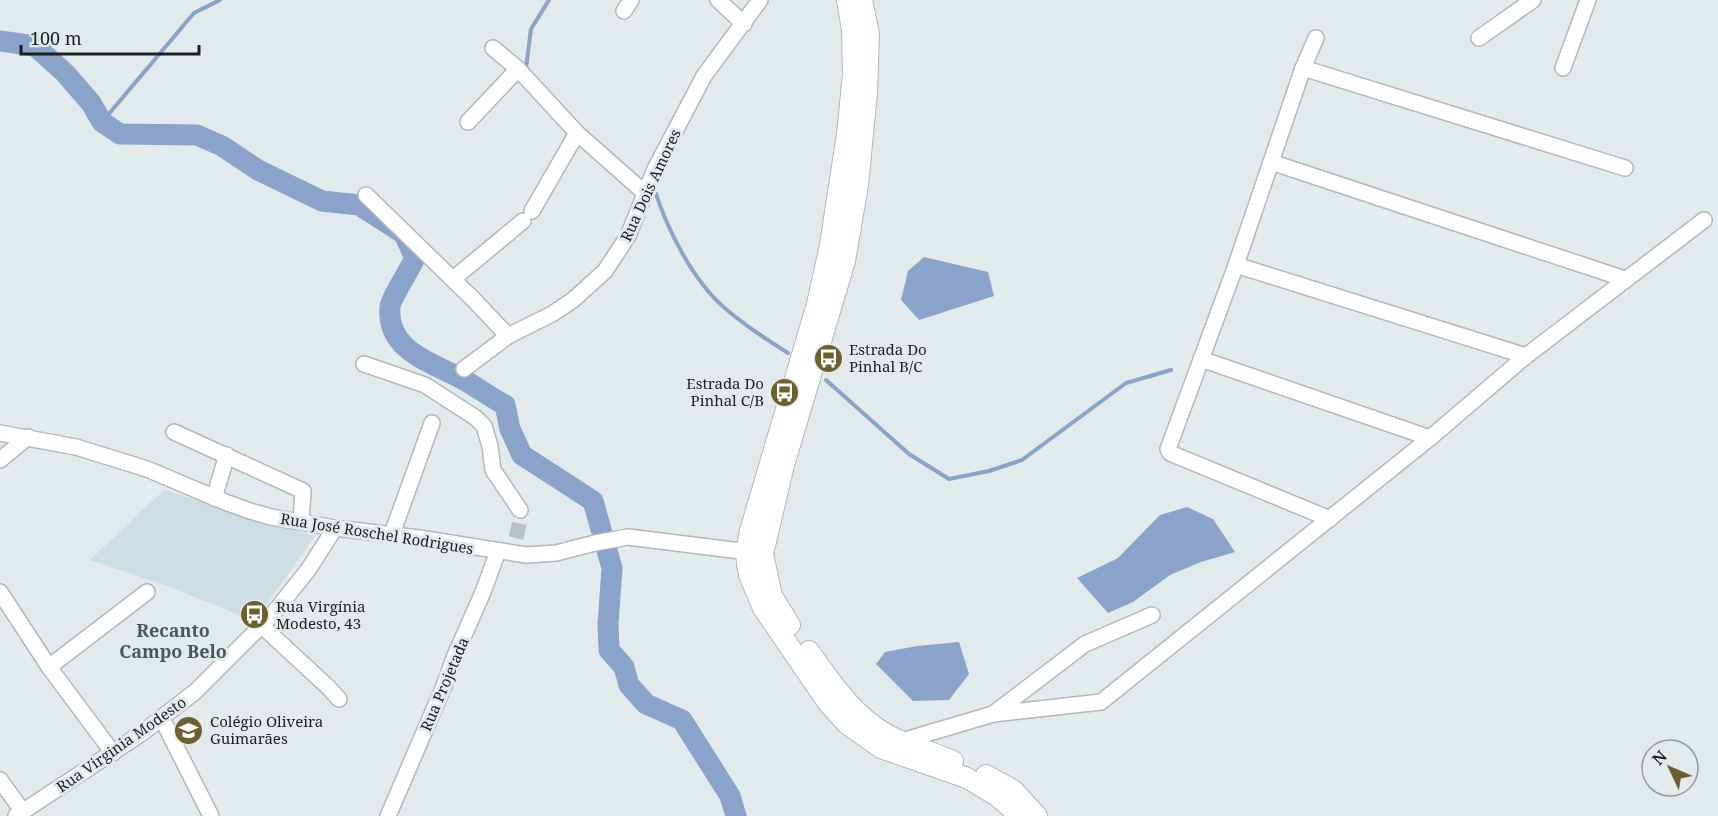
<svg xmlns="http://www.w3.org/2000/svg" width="1718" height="816" viewBox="0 0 1718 816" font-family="'Noto Serif',serif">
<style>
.built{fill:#cddee2}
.water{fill:#8aa3ca}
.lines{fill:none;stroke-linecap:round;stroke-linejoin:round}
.stream{stroke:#8aa3ca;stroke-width:4}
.river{stroke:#8aa3ca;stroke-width:21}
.minor-tunnel{stroke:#bac1c3;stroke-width:15;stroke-dasharray:15 8;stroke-linecap:butt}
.minor-casing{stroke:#b0b9ba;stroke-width:18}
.major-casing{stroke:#b0b9ba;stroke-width:22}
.minor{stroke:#fff;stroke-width:15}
.major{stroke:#fff;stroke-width:20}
.labels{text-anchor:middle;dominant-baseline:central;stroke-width:6;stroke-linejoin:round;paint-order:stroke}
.street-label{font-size:15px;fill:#1c1f1f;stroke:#e2eaec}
.poi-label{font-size:15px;fill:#1c1f1f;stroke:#e2eaec;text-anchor:start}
.quarter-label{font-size:18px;font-weight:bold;fill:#4f5657;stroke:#e2eaec}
</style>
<rect width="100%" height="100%" fill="#e2eaec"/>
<!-- built -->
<polygon class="built" points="164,490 315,536 255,621 156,582 90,560"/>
<!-- water -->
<g class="water">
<polygon points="924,257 988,272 994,296 919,320 901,300 908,271"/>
<polygon points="1187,507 1213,519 1235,552 1201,562 1170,575 1133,602 1108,613 1077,578 1118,558 1160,515"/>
<polygon points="959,642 969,674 949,700 913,701 876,664 885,652 917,646"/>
</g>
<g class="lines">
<!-- stream -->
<g class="stream">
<polyline points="529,71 526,68 531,29 549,0"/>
<polyline points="102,122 194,13 220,0"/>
<path d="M654,188c13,41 39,94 73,122 19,16 40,30 61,43"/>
<polyline points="826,380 909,454 949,479 989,471 1022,460 1126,383 1171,370"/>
</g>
<!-- river -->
<path class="river" d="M0,41l35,5 30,27 26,30 11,19 18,12 77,1 25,11 36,24 64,31 37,4 45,29 11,24c-5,11 -25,42 -25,49 -4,45 44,56 76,74 13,8 26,17 39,24l5,24 12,26 71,46 19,67 -4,56 1,26 15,17 5,18 17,19 36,16 48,76 6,20"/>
<!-- minor-tunnel -->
<polyline class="minor-tunnel" points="516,538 521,516 520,510"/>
<defs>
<g id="minor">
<polyline points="718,0 744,24"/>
<polyline points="624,11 631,0"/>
<polyline points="1316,38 1303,68 1236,265 1168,449 1170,453 1330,519"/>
<polyline points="1479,38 1533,0"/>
<polyline points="493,48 518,69 577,133 646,194"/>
<polyline points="1303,68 1625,168"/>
<polyline points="1563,68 1588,0"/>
<polyline points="468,122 518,69"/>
<polyline points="1271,162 1625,279"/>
<polyline points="366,195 474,300 508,336"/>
<polyline points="532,211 577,133"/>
<polyline points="1236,265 1526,356"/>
<polyline points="453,279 523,221"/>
<polyline points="1201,359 1430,438"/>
<polyline points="364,364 425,385 476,418 484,426 490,446 493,470 520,510"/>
<polyline points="464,369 508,336 552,314 573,300 605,271 628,236 655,169 704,76 760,0"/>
<polyline points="174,432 303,491 301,522"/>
<polyline points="0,433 76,447 147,469 225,502 250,511 271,517 335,528 419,538 526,555 556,553 595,543 628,537 757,553"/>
<polyline points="0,460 28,437"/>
<polyline points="214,498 227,455"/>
<polyline points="392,534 432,423"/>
<polyline points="0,592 49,667 113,753"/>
<polyline points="262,626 328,687 339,699"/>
<polyline points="49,667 147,592"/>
<polyline points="993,714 1101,702 1430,438 1526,356 1704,220"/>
<polyline points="162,719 211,816"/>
<polyline points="902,741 993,714 1085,644 1152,615"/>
<polyline points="0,780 23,812"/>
<polyline points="16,816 142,733 196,691 272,615 308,570 335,528"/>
<polyline points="388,816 444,686 454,658 483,592 498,551"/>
</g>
<g id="major">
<polyline points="847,0 852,30 853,74 847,134 830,245 817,304 750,531 746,551 747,564 749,575 763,608 828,703 847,724 881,748 967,778 997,796 1020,816"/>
<polyline points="790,625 772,596 763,554 784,465 845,261 858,185 867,93 869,34 862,0"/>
<path d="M809,651c22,31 45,66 79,84 21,11 44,17 65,26"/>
<polyline points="986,775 1013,790 1037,816"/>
</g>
</defs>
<!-- minor casing -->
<use href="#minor" class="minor-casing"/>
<!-- major casing -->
<use href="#major" class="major-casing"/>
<!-- minor -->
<use href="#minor" class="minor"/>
<!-- major -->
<use href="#major" class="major"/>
</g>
<!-- icons -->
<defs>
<symbol id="bus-disc" viewBox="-11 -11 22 22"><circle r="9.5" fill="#6c612d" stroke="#e2eaec"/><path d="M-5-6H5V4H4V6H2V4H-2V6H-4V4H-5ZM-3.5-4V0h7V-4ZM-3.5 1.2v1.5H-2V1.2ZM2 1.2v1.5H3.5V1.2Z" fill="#fff"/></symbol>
<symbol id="school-disc" viewBox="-11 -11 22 22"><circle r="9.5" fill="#6c612d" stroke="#e2eaec"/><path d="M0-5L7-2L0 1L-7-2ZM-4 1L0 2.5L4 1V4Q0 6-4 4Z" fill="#fff"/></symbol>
</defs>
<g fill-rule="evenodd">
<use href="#bus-disc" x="812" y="342" width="33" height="33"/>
<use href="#bus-disc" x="768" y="376" width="33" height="33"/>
<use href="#bus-disc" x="238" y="598" width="33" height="33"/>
<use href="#school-disc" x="172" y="714" width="33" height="33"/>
</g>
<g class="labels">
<!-- street labels -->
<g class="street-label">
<text transform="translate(650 185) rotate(-65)">Rua Dois Amores</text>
<text transform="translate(377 533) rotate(9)">Rua José Roschel Rodrigues</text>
<text transform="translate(444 684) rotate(-67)">Rua Projetada</text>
<text transform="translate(121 744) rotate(-35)">Rua Virginia Modesto</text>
</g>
<!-- poi labels -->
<g class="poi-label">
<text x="849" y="349">Estrada Do<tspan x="849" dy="17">Pinhal B/C</tspan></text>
<text x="764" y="383" text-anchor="end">Estrada Do<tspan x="764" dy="17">Pinhal C/B</tspan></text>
<text x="276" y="606">Rua Virgínia<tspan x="276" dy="17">Modesto, 43</tspan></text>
<text x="210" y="721">Colégio Oliveira<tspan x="210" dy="17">Guimarães</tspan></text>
</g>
<!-- quarter labels -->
<g class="quarter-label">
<text x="173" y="630">Recanto<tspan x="173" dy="21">Campo Belo</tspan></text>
</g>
</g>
<!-- north arrow -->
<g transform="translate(1670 768) rotate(314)"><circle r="28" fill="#e2eaec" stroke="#93999a" stroke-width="1.5"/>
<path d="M0-4.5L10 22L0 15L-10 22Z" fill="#6c612d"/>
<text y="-9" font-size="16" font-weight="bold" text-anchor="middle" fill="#1c1f1f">N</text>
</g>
<!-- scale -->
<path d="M21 45v9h178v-9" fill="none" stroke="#1c1f1f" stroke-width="3"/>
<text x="30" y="45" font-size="18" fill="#1c1f1f" stroke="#e2eaec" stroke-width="4.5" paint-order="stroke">100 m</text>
</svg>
